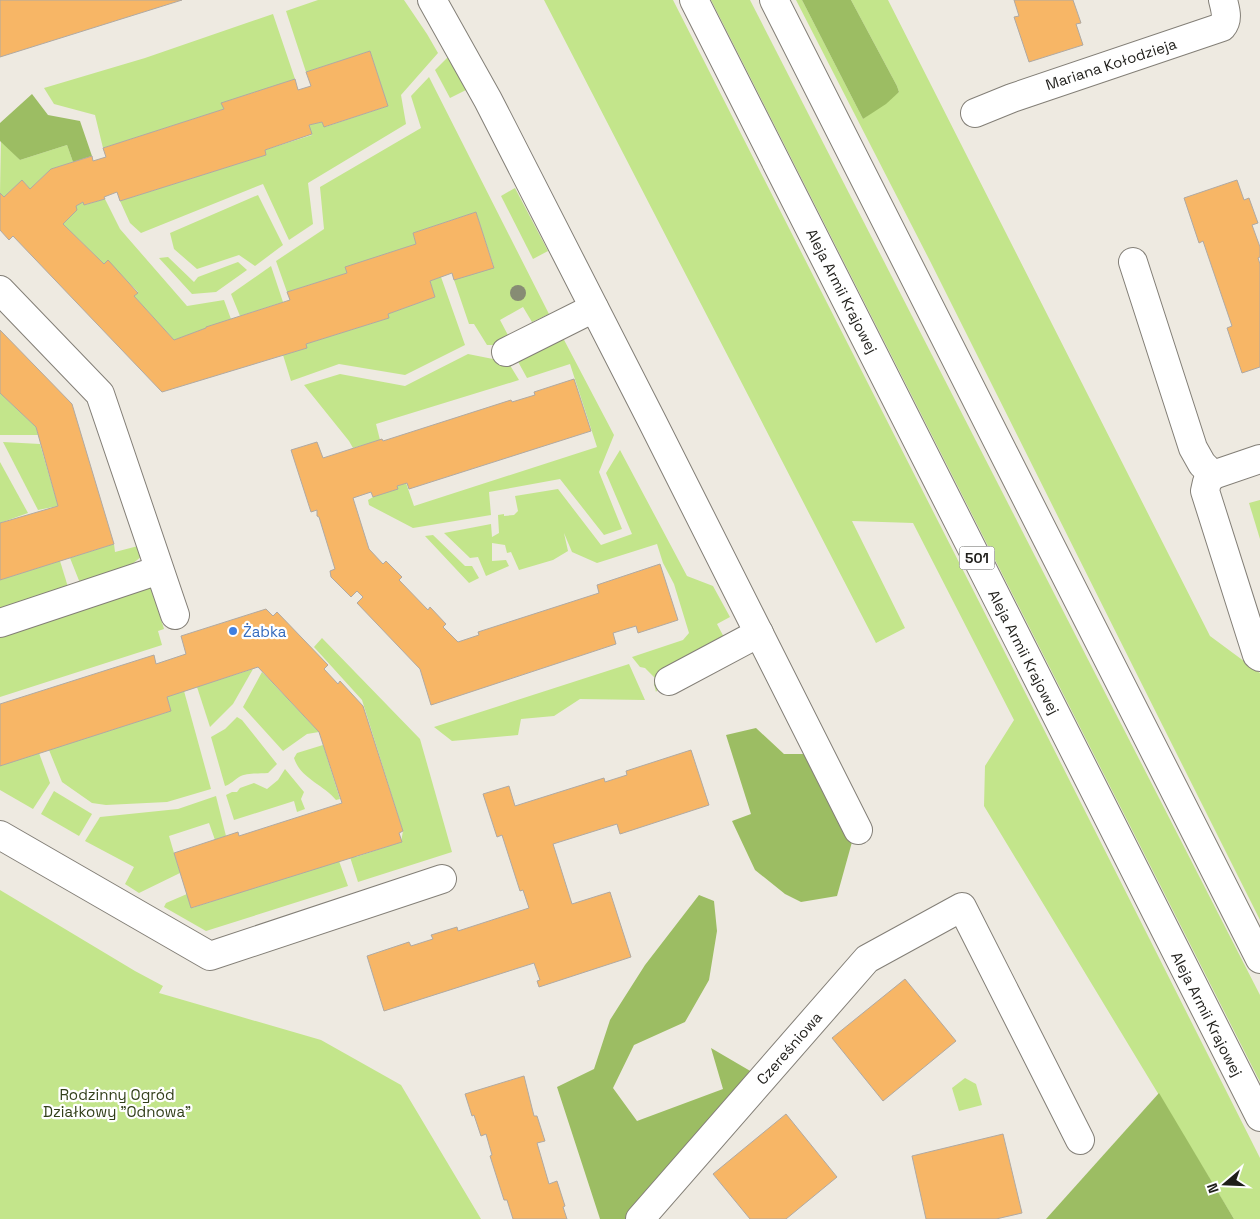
<svg xmlns="http://www.w3.org/2000/svg" width="1260" height="1219" viewBox="0 0 1260 1219" font-family="'Space Grotesk',sans-serif">
<style>
.green{fill:#c3e58b}
.forest{fill:#9cbd63}
.building{fill:#f7b666;stroke:#b0a9a2}
.lines{fill:none;stroke-linecap:round;stroke-linejoin:round}
.minor-casing{stroke:#837f77;stroke-width:30}
.major-casing{stroke:#837f77;stroke-width:30}
.minor{stroke:#fff;stroke-width:28}
.major{stroke:#fff;stroke-width:28}
.tree{fill:#878c74}
.shop-dot{fill:#3f7fe0;stroke:#fff;stroke-width:2}
.labels{text-anchor:middle;dominant-baseline:central;stroke-width:4.5;stroke-linejoin:round;paint-order:stroke}
.shield{fill:#fff;stroke:#62625f;stroke-width:1}
.shield-label{font-size:14px;font-weight:bold;fill:#1f1e1a}
.street-label{font-size:15px;fill:#1f1e1a;stroke:#fff}
.shop-label{font-size:15px;fill:#366cbe;stroke:#fff;text-anchor:start}
.park-label{font-size:15px;fill:#323f1a;stroke:#fff}
</style>
<rect width="100%" height="100%" fill="#eeeae1"/>
<!-- green -->
<g class="green">
<polygon points="318,0 404,0 427,34 438,53 401,95 406,124 308,183 313,224 289,240 263,184 141,233 130,223 120,201 266,155 265,150 312,135 309,125 322,122 325,127 388,106 370,51 306,72 286,11"/>
<polygon points="544,0 673,0 1029,700 1260,1158 1260,1219 1234,1219 984,806 985,766 1014,720 913,523 852,521 905,628 876,643"/>
<polygon points="711,0 750,0 1260,995 1260,1082"/>
<polygon points="796,0 802,0 863,119 899,92 897,86 851,0 888,0 1210,636 1260,673 1260,920 930,261"/>
<polygon points="273,14 295,79 222,103 224,109 103,148 95,115 54,104 44,88 145,58"/>
<polygon points="449,56 466,90 450,98 435,70"/>
<polygon points="429,77 549,314 532,322 523,307 500,320 511,341 504,345 487,345 474,324 469,324 454,280 494,267 476,212 413,233 416,244 346,267 347,273 287,292 276,261 324,229 320,187 421,128 411,96"/>
<polygon points="1,140 20,160 67,145 73,162 51,169 30,189 22,180 4,197 0,193"/>
<polygon points="515,188 548,251 533,259 501,196"/>
<polygon points="258,195 283,245 255,266 239,255 197,269 174,249 170,233"/>
<polygon points="105,199 120,229 187,306 224,300 231,319 174,340 134,296 138,292 108,261 104,264 63,224 76,206 83,202 85,205"/>
<polygon points="168,257 194,282 198,277 238,262 247,270 216,292 192,294 159,258"/>
<polygon points="271,266 283,302 240,316 231,294"/>
<polygon points="441,277 465,345 405,375 339,364 291,381 283,355 307,348 306,344 389,318 388,314 435,297 430,281"/>
<polygon points="562,336 614,435 599,472 622,529 604,535 560,479 489,492 491,515 413,528 369,505 368,500 373,497 397,489 397,486 406,483 414,506 597,447 570,364 527,378 516,358"/>
<polygon points="468,354 508,362 519,380 376,424 380,440 353,448 349,441 304,385 340,374 405,386"/>
<polygon points="0,393 36,427 38,435 0,435"/>
<polygon points="3,442 40,444 58,506 38,510"/>
<polygon points="620,450 687,576 713,586 730,617 717,624 727,643 666,675 656,692 654,684 655,678 645,668 640,667 632,657 683,640 689,633 674,584 663,563 657,544 597,563 572,552 564,533 568,551 553,560 519,570 511,552 507,553 505,545 492,543 492,561 506,560 509,566 486,576 478,557 470,558 444,533 491,524 492,537 499,533 498,515 504,514 504,516 514,515 518,511 515,496 558,489 601,545 632,534 606,473"/>
<polygon points="0,462 28,513 0,523"/>
<polygon points="1260,500 1260,539 1249,503"/>
<polygon points="433,535 465,566 472,566 479,578 469,583 425,536"/>
<polygon points="114,544 115,552 138,546 142,556 131,565 80,583 70,558"/>
<polygon points="60,561 68,587 0,614 0,580"/>
<polygon points="149,580 164,629 158,631 162,645 0,697 0,633"/>
<polygon points="322,638 420,739 452,852 358,882 350,857 355,856 356,857 401,842 403,831 362,700 314,647"/>
<polygon points="629,664 645,700 580,699 554,716 521,719 518,735 452,741 434,727"/>
<polygon points="253,669 233,704 210,727 197,687"/>
<polygon points="262,672 319,732 307,734 283,751 243,707"/>
<polygon points="184,691 211,789 167,802 106,805 92,803 62,782 49,750 171,711 167,697"/>
<path d="M237,717l5,3 35,44 -9,9c-9,1 -21,-1 -29,4 -5,3 -8,7 -14,9l-14,-49 14,-8z"/>
<path d="M323,745l17,54 -4,1c-12,-15 -36,-22 -42,-42l3,-5z"/>
<polygon points="39,753 50,783 33,809 0,790 0,766"/>
<polygon points="285,769 304,792 301,799 305,809 297,812 294,801 234,820 226,795 232,792 237,792 240,788 254,783 267,789 278,780"/>
<polygon points="54,791 92,814 79,836 41,814"/>
<polygon points="216,796 226,836 215,840 209,823 169,836 180,873 139,893 125,884 134,867 85,841 100,817 178,809"/>
<polygon points="339,861 348,886 206,931 164,907 166,903 187,894 192,908"/>
<polygon points="0,890 135,971 163,986 159,993 321,1040 401,1085 481,1219 0,1219"/>
<polygon points="965,1078 976,1084 982,1105 959,1111 952,1088"/>
</g>
<!-- forest -->
<g class="forest">
<polygon points="802,0 851,0 897,86 899,92 886,104 863,119"/>
<polygon points="32,94 48,115 80,121 92,156 73,162 67,145 20,160 0,141 0,123"/>
<polygon points="756,728 784,754 806,754 852,842 837,896 801,902 785,894 755,870 732,821 751,814 726,735"/>
<polygon points="699,895 714,901 717,931 709,980 685,1022 634,1045 613,1088 637,1121 723,1089 711,1048 752,1072 625,1219 600,1219 557,1087 594,1069 610,1020 645,965"/>
<polygon points="1159,1093 1234,1219 1046,1219"/>
</g>
<!-- building -->
<g class="building">
<polygon points="0,0 182,0 0,57"/>
<polygon points="1014,0 1073,0 1081,23 1076,24 1083,45 1029,62 1014,17 1019,16"/>
<polygon points="370,51 388,106 324,127 322,122 309,125 312,134 265,150 266,155 120,201 117,192 104,197 105,199 84,205 83,202 76,206 77,210 63,224 104,264 108,260 138,293 134,296 174,340 206,328 206,327 290,300 287,292 347,273 345,267 416,244 413,233 476,212 494,268 454,280 452,273 430,281 435,297 388,314 389,318 306,344 307,348 162,392 13,236 9,240 0,230 0,193 4,197 22,180 30,189 51,169 92,156 93,161 106,157 103,148 224,109 221,103 295,79 298,90 311,86 306,72"/>
<polygon points="1237,180 1244,200 1249,198 1258,223 1252,225 1260,247 1260,257 1258,258 1260,264 1260,367 1242,373 1227,328 1232,326 1203,241 1199,243 1184,198"/>
<polygon points="0,330 72,404 114,544 0,580 0,523 58,506 36,427 0,393"/>
<polygon points="574,379 591,431 409,489 407,483 397,486 398,489 373,497 371,492 353,498 369,549 383,564 386,561 402,577 399,580 428,610 430,607 446,624 443,627 458,642 479,635 478,632 599,593 597,585 660,564 678,620 638,633 636,626 613,633 616,644 431,705 420,669 357,603 363,597 357,591 351,597 331,577 330,571 335,569 319,517 317,516 317,510 311,512 291,450 317,442 323,458 382,439 383,441 511,400 512,402 535,395 534,392"/>
<polygon points="266,609 273,616 277,612 328,665 324,669 338,684 340,681 363,706 403,831 399,833 402,842 191,908 174,853 238,832 239,836 342,803 319,732 258,667 167,697 171,711 0,766 0,704 154,655 156,664 186,654 181,636"/>
<polygon points="691,750 709,805 620,834 617,824 553,844 572,904 610,892 631,957 539,987 537,981 540,980 534,963 384,1011 367,956 409,942 411,946 433,939 431,935 457,927 458,931 529,908 523,890 520,891 502,835 497,837 483,794 509,786 515,806 604,778 605,782 627,775 626,771"/>
<polygon points="905,979 956,1041 883,1101 832,1038"/>
<polygon points="524,1076 534,1116 537,1116 545,1141 537,1143 549,1184 557,1181 565,1206 563,1207 567,1219 513,1219 507,1200 504,1200 490,1156 492,1155 486,1134 481,1136 474,1115 472,1116 465,1094"/>
<polygon points="786,1114 837,1177 786,1219 750,1219 713,1174"/>
<polygon points="1003,1134 1022,1213 996,1219 926,1219 912,1156"/>
</g>
<g class="lines">
<defs>
<g id="minor">
<polyline points="432,0 488,100 652,421 858,830"/>
<path d="M975,113l37,-15 210,-71c7,-8 3,-18 1,-27"/>
<polyline points="1133,262 1193,448 1202,464 1213,475"/>
<polyline points="0,290 100,394 175,615"/>
<polyline points="506,352 594,308"/>
<polyline points="1260,459 1213,475 1207,482 1205,491 1257,655 1260,657"/>
<polyline points="0,623 159,570"/>
<polyline points="669,681 759,633"/>
<polyline points="0,835 210,956 442,879"/>
<polyline points="640,1219 867,959 962,907 1080,1140"/>
</g>
<g id="major">
<polyline points="694,0 1260,1117"/>
<polyline points="774,0 1260,959"/>
</g>
</defs>
<!-- minor casing -->
<use href="#minor" class="minor-casing"/>
<!-- major casing -->
<use href="#major" class="major-casing"/>
<!-- minor -->
<use href="#minor" class="minor"/>
<!-- major -->
<use href="#major" class="major"/>
</g>
<!-- trees -->
<circle class="tree" cx="518" cy="293" r="8"/>
<!-- markers -->
<circle class="shop-dot" cx="233" cy="631" r="5"/>
<g class="labels">
<!-- shield labels -->
<rect class="shield" x="959.5" y="546.5" width="35" height="23" rx="4"/>
<g class="shield-label">
<text x="977" y="558">501</text>
</g>
<!-- street labels -->
<g class="street-label">
<text transform="translate(1111 64) rotate(-18)">Mariana Kołodzieja</text>
<text transform="translate(842 291) rotate(63)">Aleja Armii Krajowej</text>
<text transform="translate(1024 652) rotate(63)">Aleja Armii Krajowej</text>
<text transform="translate(1207 1014) rotate(63)">Aleja Armii Krajowej</text>
<text transform="translate(789 1048) rotate(-49)">Czereśniowa</text>
</g>
<!-- shop labels -->
<g class="shop-label">
<text x="243" y="631">Żabka</text>
</g>
<!-- park labels -->
<g class="park-label">
<text x="117" y="1094">Rodzinny Ogród<tspan x="117" dy="17">Działkowy "Odnowa"</tspan></text>
</g>
</g>
<!-- north arrow -->
<g transform="translate(1225 1184) rotate(251)" stroke="#ffffff" stroke-width="4" paint-order="stroke">
<path d="M0-4L9 19L0 12L-9 19Z" fill="#1f1e1a"/>
<text y="-8" font-size="14" font-weight="bold" text-anchor="middle" fill="#1f1e1a">N</text>
</g>
</svg>
